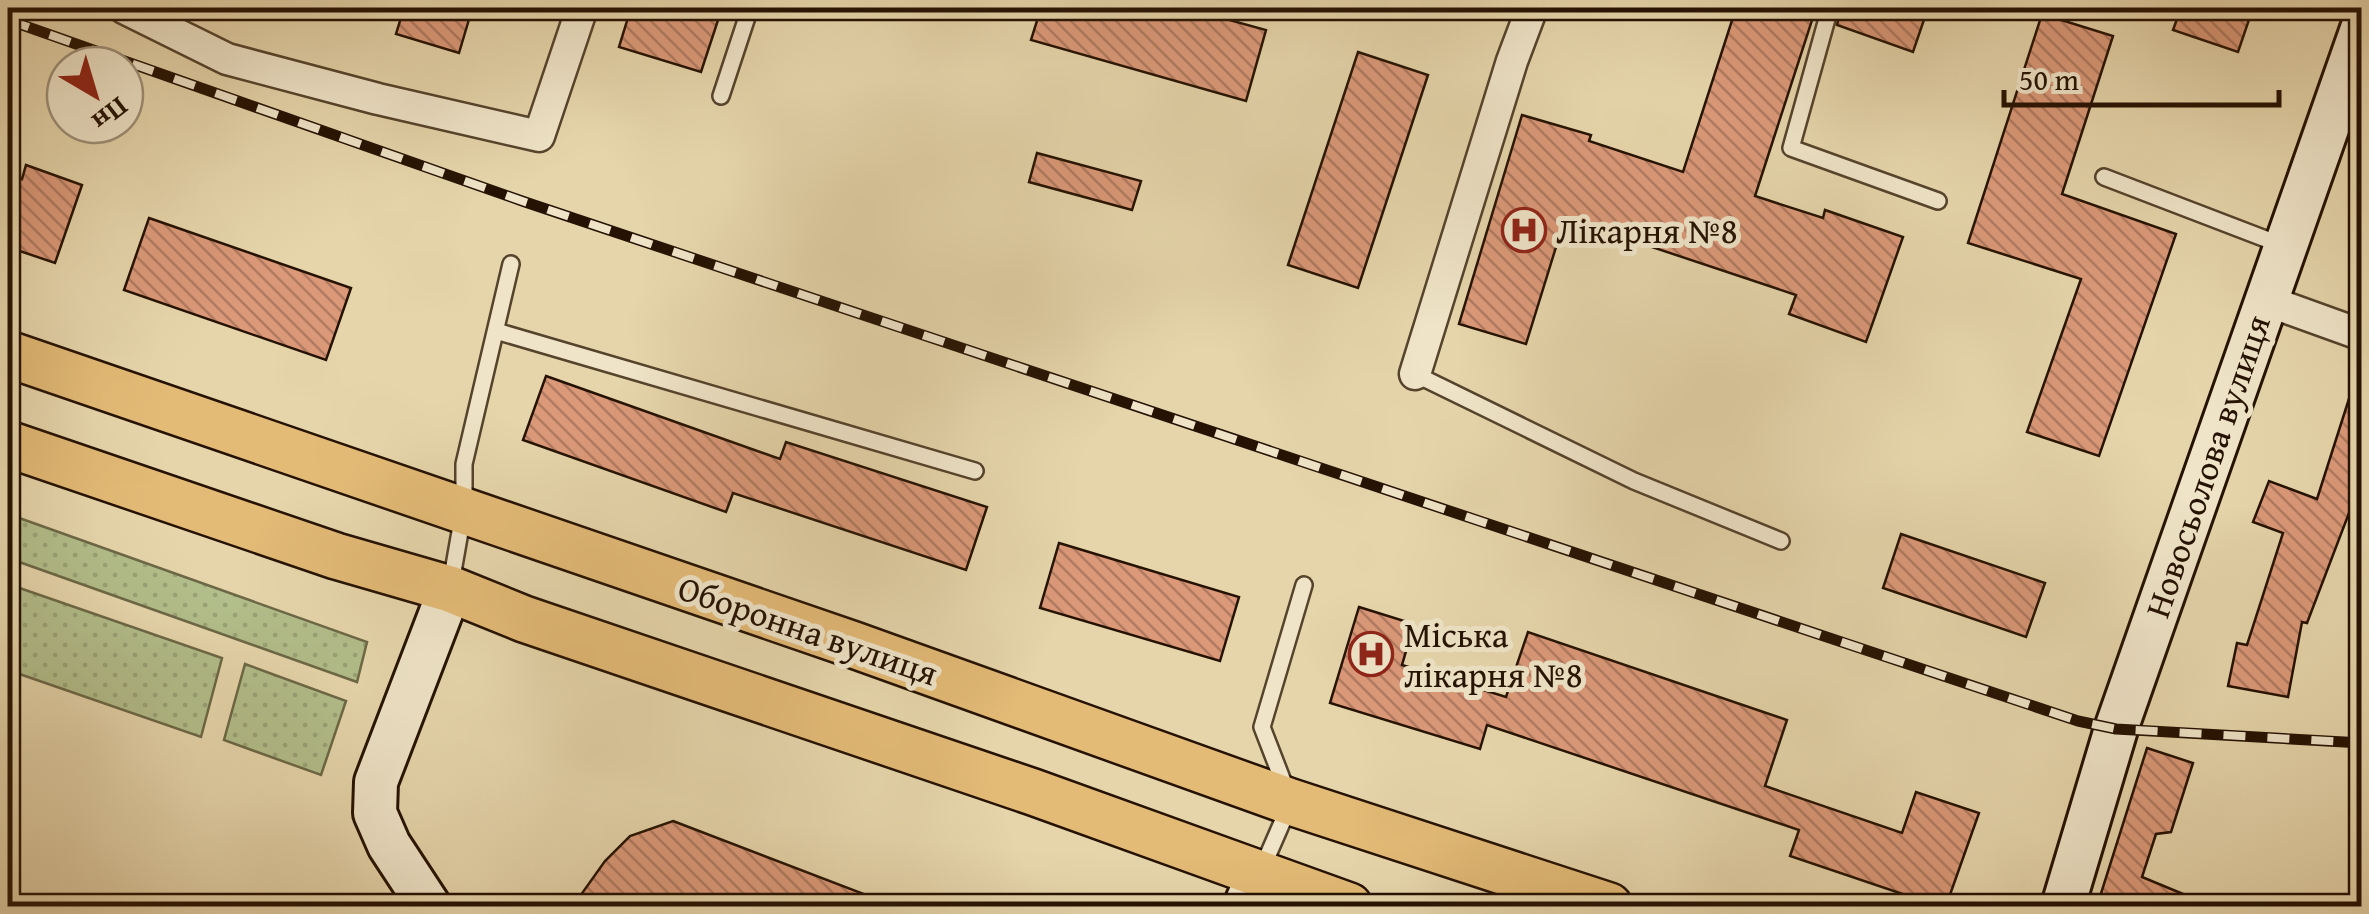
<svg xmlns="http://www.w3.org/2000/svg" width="2369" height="914" viewBox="0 0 2369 914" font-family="'Gentium Book Plus',serif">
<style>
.grass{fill:url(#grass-dots);stroke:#6c6846;stroke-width:2.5}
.building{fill:url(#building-back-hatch);stroke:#251202;stroke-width:2.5}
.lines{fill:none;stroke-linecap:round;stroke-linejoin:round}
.lane-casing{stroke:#55432c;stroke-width:20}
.street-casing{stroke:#55432c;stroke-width:35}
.secondary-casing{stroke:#251202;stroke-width:48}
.primary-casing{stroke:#251202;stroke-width:50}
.lane{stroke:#efe4c8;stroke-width:15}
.street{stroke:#efe4c8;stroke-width:30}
.secondary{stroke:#efe4c8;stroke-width:42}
.primary{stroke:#e3ba76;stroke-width:45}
.rail-casing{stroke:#251202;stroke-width:11}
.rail{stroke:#efe4c8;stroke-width:8;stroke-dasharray:22;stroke-linecap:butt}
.labels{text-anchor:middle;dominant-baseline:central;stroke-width:10;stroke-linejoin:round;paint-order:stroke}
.poi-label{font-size:35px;fill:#251202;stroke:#efe4c8;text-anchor:start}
.street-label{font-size:35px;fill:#251202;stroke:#efe4c8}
</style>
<defs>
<pattern id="grass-dots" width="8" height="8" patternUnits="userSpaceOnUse" patternTransform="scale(2.5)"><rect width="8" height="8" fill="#b2be8b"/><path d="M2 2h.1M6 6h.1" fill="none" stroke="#99a276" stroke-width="1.8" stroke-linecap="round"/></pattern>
<pattern id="building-back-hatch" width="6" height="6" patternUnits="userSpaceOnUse" patternTransform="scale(2.5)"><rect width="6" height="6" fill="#db9979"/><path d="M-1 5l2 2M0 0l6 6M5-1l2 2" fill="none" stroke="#b17b61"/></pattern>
</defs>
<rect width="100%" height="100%" fill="#e6d5ab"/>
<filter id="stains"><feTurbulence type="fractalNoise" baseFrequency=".002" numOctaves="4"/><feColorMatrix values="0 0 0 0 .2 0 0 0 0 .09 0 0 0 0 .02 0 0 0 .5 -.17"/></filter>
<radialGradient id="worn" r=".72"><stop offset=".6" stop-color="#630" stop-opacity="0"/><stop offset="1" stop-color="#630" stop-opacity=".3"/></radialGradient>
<!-- grass -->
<g class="grass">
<polygon points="8,514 367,642 357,682 8,558"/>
<polygon points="8,584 222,658 201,737 8,670"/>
<polygon points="245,664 346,701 321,775 224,740"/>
</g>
<!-- building -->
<g class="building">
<polygon points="404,8 439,8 470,16 459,53 396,34"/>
<polygon points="631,8 722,8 701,72 619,47"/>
<polygon points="1041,8 1186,8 1266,30 1246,101 1031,40"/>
<polygon points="1736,8 1818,8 1816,18 1813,17 1755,196 1823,218 1825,210 1903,237 1866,342 1789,314 1796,295 1565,218 1526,344 1459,324 1522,115 1591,135 1589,141 1683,172"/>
<polygon points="1841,8 1928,8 1913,52 1837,25"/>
<polygon points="2181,8 2253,8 2238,52 2173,30"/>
<polygon points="2042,14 2113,36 2062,194 2176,234 2099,456 2027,432 2081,279 1968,243"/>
<polygon points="1358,52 1428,75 1358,288 1288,265"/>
<polygon points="1037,153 1141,181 1132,210 1029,182"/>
<polygon points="26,165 82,185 55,263 8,247 8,174 22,179"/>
<polygon points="149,218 351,288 326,360 124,290"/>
<polygon points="546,376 780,459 786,442 987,507 966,570 733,493 726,512 523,440"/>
<polygon points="2355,380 2362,381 2362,479 2307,623 2302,622 2288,697 2228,686 2237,643 2247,645 2283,533 2253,522 2269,481 2317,499"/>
<polygon points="1901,534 2045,583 2026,637 1883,588"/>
<polygon points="1059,543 1239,597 1220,661 1040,608"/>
<polygon points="1359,607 1414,624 1402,665 1506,697 1528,632 1787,720 1765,786 1902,833 1916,792 1979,813 1946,906 1938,906 1790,856 1799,830 1487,725 1480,749 1330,703"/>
<polygon points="2147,748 2193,763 2171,832 2156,834 2142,877 2212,906 2097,906"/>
<polygon points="673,821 890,904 890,906 573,906 605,861 630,836"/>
</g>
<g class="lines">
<defs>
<g id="lane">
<polyline points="1830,8 1791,148 1938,201"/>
<polyline points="721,96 750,8"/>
<polyline points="2104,177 2284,246"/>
<polyline points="496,331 975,471"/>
<polyline points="1415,374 1634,481 1781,541"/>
<polyline points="451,583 464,509 464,464 511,264"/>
<polyline points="1261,871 1291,802 1262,727 1304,585"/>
</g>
<g id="street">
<polyline points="124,8 227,59 378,99 539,136 582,8"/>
<polyline points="2265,300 2362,335"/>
<polyline points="1415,374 1512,61 1532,8"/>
</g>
<g id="secondary">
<polyline points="429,906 389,845 375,813 376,782 450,589"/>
<polyline points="1245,906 1259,874"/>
<polyline points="2063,906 2116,729 2362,29"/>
</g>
<g id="primary">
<polyline points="8,354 854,645 1291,802 1609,906"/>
<polyline points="8,444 336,556 450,589 524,619 1033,792 1349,906"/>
</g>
</defs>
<!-- lane casing -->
<use href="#lane" class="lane-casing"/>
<!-- street casing -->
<use href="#street" class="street-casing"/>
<!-- secondary casing -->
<use href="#secondary" class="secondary-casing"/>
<!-- primary casing -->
<use href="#primary" class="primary-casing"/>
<!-- lane -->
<use href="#lane" class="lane"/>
<!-- street -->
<use href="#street" class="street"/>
<!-- secondary -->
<use href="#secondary" class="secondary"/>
<!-- primary -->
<use href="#primary" class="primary"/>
<defs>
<polyline id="rail" points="8,20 525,202 2078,721 2116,729 2362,743"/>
</defs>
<!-- rail casing -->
<use href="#rail" class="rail-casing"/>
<!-- rail -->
<use href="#rail" class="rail"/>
</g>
<!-- icons -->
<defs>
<symbol id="hospital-ring" viewBox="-11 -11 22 22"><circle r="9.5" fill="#efe4c8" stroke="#8f2418" stroke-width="1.5"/><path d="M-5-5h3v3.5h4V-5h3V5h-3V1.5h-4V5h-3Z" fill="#8f2418"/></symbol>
</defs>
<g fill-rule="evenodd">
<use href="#hospital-ring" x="1499" y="205" width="50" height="50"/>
<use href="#hospital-ring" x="1346" y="629" width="50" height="50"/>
</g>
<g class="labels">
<!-- poi labels -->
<g class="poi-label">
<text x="1556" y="230">Лікарня №8</text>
<text x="1404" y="634">Міська<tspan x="1404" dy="40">лікарня №8</tspan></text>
</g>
<!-- street labels -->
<g class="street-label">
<text transform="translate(2207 466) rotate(-71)">Новосьолова вулиця</text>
<text transform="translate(808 630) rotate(19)">Оборонна вулиця</text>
</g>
</g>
<!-- margin -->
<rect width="2369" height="914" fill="none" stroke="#e6d5ab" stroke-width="40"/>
<rect x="10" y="10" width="2349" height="894" fill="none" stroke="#251202" stroke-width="5"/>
<rect x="20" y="20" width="2329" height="874" fill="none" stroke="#251202" stroke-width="2.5"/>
<!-- north arrow -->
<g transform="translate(95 95) rotate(142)"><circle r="48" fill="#efe4c8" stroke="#9e9079" stroke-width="2.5"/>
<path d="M0-8L18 38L0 25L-18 38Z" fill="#8f2418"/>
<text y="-15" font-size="28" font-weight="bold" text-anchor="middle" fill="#251202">Пн</text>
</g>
<!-- scale -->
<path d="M2004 90v15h275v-15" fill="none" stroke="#251202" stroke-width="5"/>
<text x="2019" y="90" font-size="30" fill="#251202" stroke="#efe4c8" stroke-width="8" paint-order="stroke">50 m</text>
<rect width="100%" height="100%" filter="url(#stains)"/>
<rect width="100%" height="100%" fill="url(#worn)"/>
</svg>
